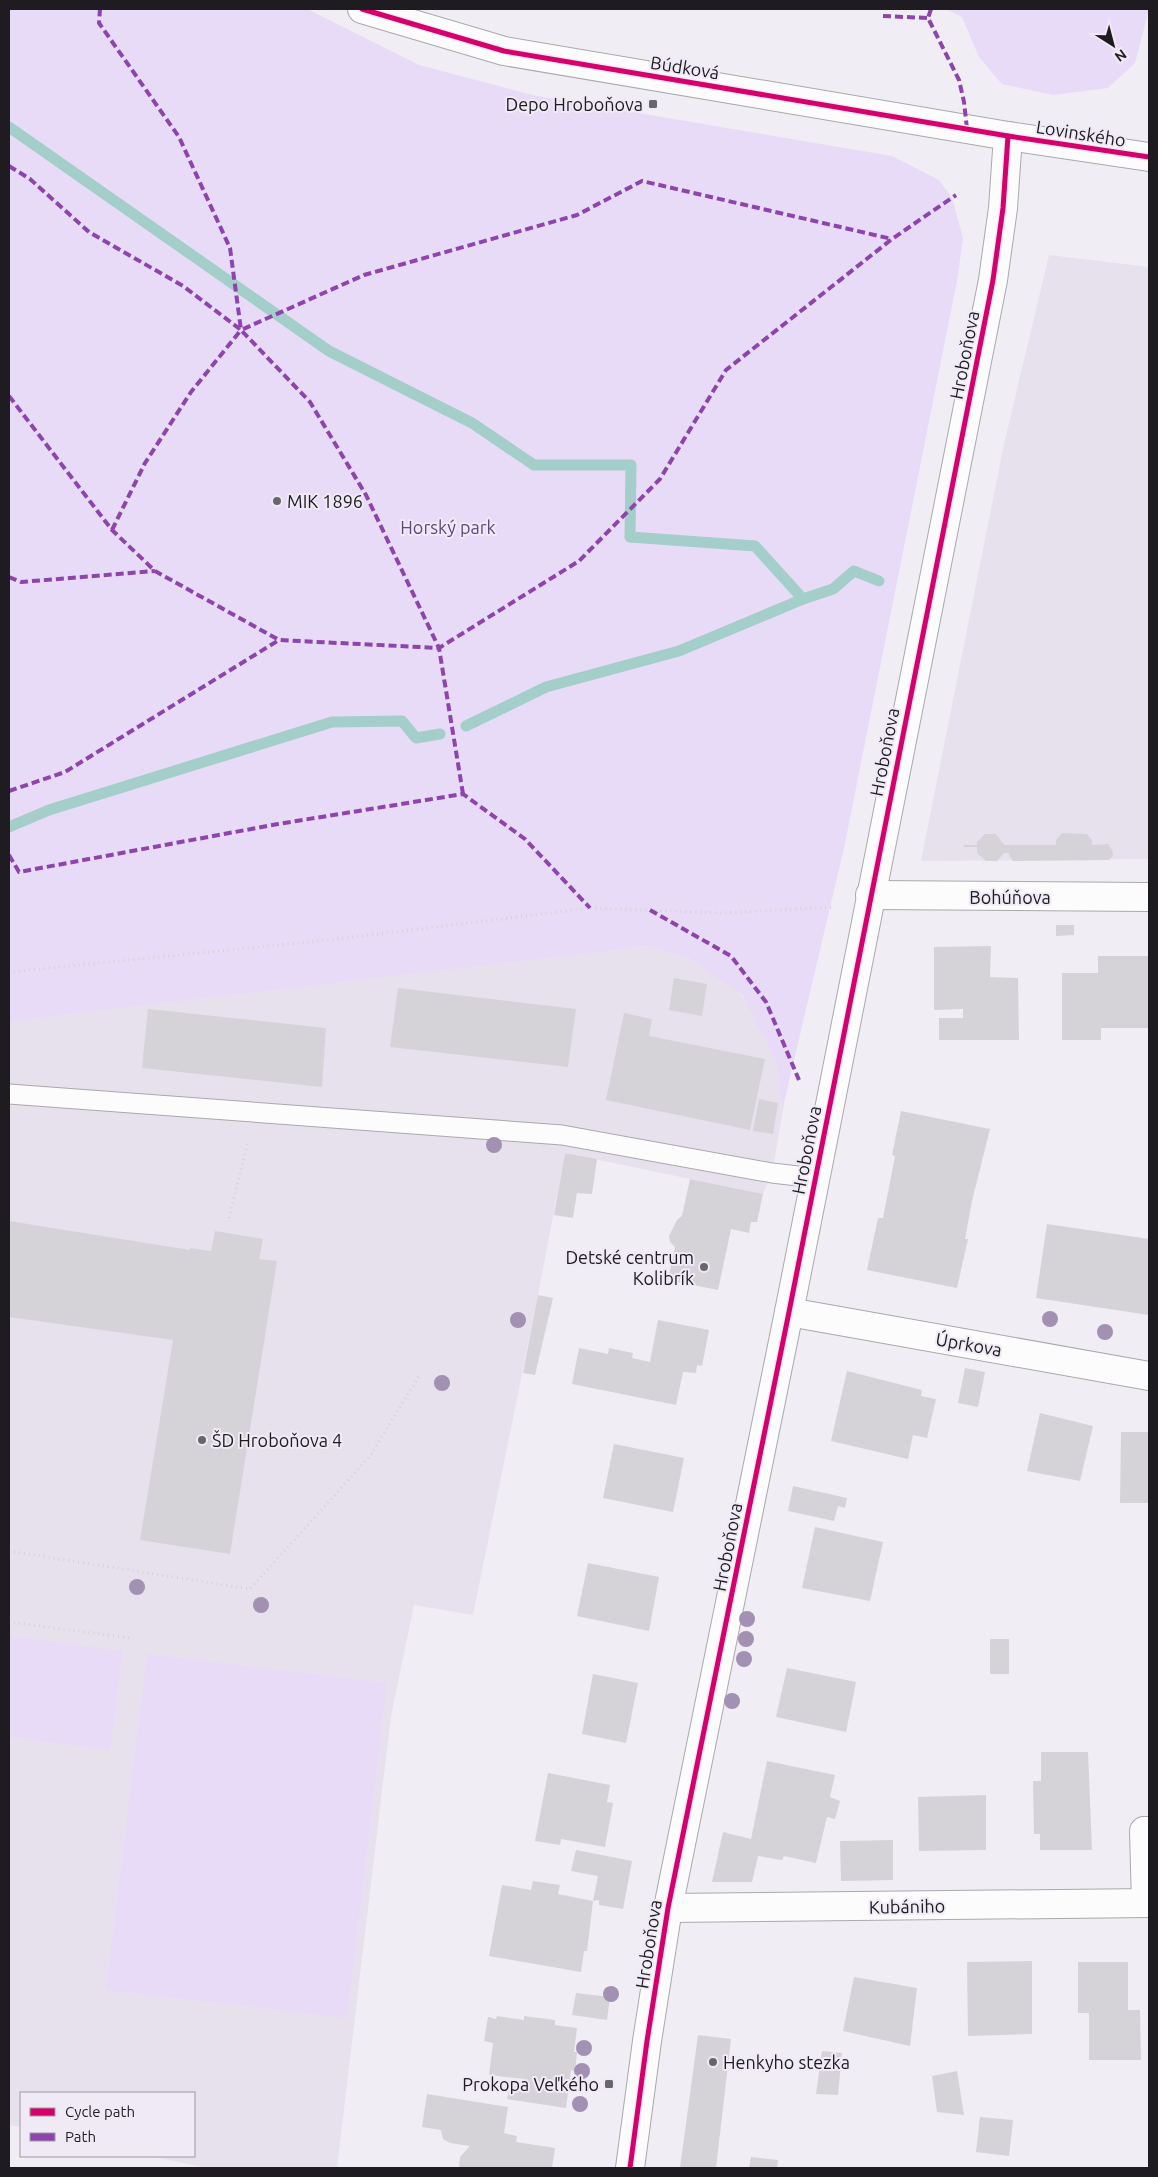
<svg xmlns="http://www.w3.org/2000/svg" width="1158" height="2177" viewBox="0 0 1158 2177" font-family="Ubuntu,sans-serif">
<style>
.built{fill:#e7e1ee}
.green{fill:#e8dbf7}
.lines{fill:none;stroke-linecap:round;stroke-linejoin:round}
.stream{stroke:#a4cec9;stroke-width:11}
.building{fill:#d5d3d8}
.lane-casing{stroke:#aaa8ac;stroke-width:21}
.street-casing{stroke:#aaa8ac;stroke-width:30}
.secondary-casing{stroke:#aaa8ac;stroke-width:30}
.path{stroke:#d4d3d5;stroke-width:3;stroke-dasharray:1 4;stroke-linecap:butt}
.lane{stroke:#fdfcfd;stroke-width:19}
.street{stroke:#fdfcfd;stroke-width:28}
.secondary{stroke:#fdfcfd;stroke-width:28}
.quiet{stroke:#8e44ad;stroke-width:4;stroke-dasharray:8 4;stroke-linecap:butt}
.cycleway-casing{stroke:#f0eaf7;stroke-width:8}
.cycleway{stroke:#d6006c;stroke-width:5}
.tree{fill:#a291b3}
.poi-dot{fill:#68656b;stroke:#f0eaf7;stroke-width:2}
.labels{text-anchor:middle;dominant-baseline:central;stroke-width:4;stroke-linejoin:round;paint-order:stroke}
.street-label{font-size:18px;fill:#1e1c21;stroke:#f0eaf7}
.poi-label{font-size:18px;fill:#1e1c21;stroke:#f0eaf7;text-anchor:end}
.park-label{font-size:18px;fill:#62467e;stroke:#f0eaf7}
</style>
<rect width="100%" height="100%" fill="#f0edf4"/>
<!-- built -->
<g class="built">
<polygon points="1049,255 1149,267 1149,859 921,861 1004,444"/>
<polygon points="650,946 692,959 720,976 741,995 766,1031 780,1071 784,1105 772,1173 763,1194 565,1153 538,1295 473,1615 414,1605 391,1716 337,2168 207,2168 150,2156 194,2156 194,2093 21,2093 21,2127 9,2125 9,1010"/>
</g>
<!-- green -->
<g class="green">
<polygon points="9,9 307,9 419,65 537,96 892,156 939,180 952,198 963,238 957,281 844,848 783,1107 776,1061 742,995 689,958 648,946 9,1021"/>
<polygon points="946,9 1149,9 1135,63 1108,88 1053,95 1002,84 979,57 962,17"/>
<polygon points="9,1636 123,1651 110,1750 9,1737"/>
<polygon points="147,1654 387,1683 347,2018 106,1990"/>
</g>
<g class="lines">
<!-- stream -->
<g class="stream">
<polyline points="9,127 329,351 472,423 534,465 631,465 630,537 755,546 803,599"/>
<polyline points="466,726 546,687 679,651 803,599 833,589 854,571 879,581"/>
<polyline points="9,827 49,810 332,722 402,721 416,738 440,734"/>
</g>
</g>
<!-- building -->
<g class="building">
<polygon points="1062,833 1087,834 1092,840 1092,845 1108,844 1112,850 1113,856 1109,860 1013,861 1008,853 1004,853 997,861 986,861 977,853 977,847 963,847 964,845 977,845 977,842 985,834 996,834 1004,845 1056,845 1056,840"/>
<polygon points="1056,925 1074,925 1074,935 1056,936"/>
<polygon points="991,946 990,977 1018,978 1019,1040 939,1040 939,1018 963,1018 963,1009 934,1010 934,947"/>
<polygon points="1098,956 1149,956 1149,1028 1101,1028 1101,1040 1062,1040 1062,973 1098,973"/>
<polygon points="674,978 707,984 702,1016 669,1010"/>
<polygon points="398,988 576,1009 568,1067 390,1047"/>
<polygon points="148,1009 326,1028 322,1087 142,1068"/>
<polygon points="624,1013 652,1019 649,1036 765,1059 750,1130 606,1100"/>
<polygon points="759,1099 778,1103 773,1134 753,1131"/>
<polygon points="901,1111 990,1129 972,1201 965,1239 968,1239 957,1288 867,1270 878,1218 883,1218 895,1156 892,1155"/>
<polygon points="565,1153 597,1159 592,1194 577,1193 573,1218 554,1215"/>
<polygon points="690,1179 763,1194 757,1222 751,1222 749,1233 731,1229 718,1290 668,1280 675,1247 670,1242 669,1236 677,1220 682,1216"/>
<polygon points="9,1221 190,1250 190,1248 211,1251 215,1231 263,1239 259,1259 277,1261 230,1554 140,1540 173,1340 9,1317"/>
<polygon points="1047,1224 1149,1239 1149,1315 1036,1298"/>
<polygon points="538,1295 553,1298 535,1375 523,1373"/>
<polygon points="658,1320 709,1330 702,1366 697,1365 696,1373 683,1372 676,1405 572,1384 579,1348 608,1354 609,1348 633,1353 632,1358 650,1362"/>
<polygon points="965,1368 985,1372 978,1407 958,1403"/>
<polygon points="847,1371 922,1390 921,1396 936,1399 927,1438 913,1435 908,1459 831,1441"/>
<polygon points="1040,1413 1093,1426 1080,1481 1027,1471"/>
<polygon points="1121,1432 1149,1432 1149,1503 1120,1503"/>
<polygon points="614,1444 684,1458 673,1512 603,1498"/>
<polygon points="793,1486 847,1498 845,1508 838,1506 834,1521 788,1511"/>
<polygon points="815,1527 883,1542 870,1601 802,1588"/>
<polygon points="588,1563 659,1577 649,1631 577,1616"/>
<rect x="990" y="1639" width="19" height="35"/>
<polygon points="787,1668 856,1682 846,1732 776,1717"/>
<polygon points="593,1674 638,1683 626,1743 582,1734"/>
<polygon points="1041,1752 1088,1752 1092,1850 1040,1850 1040,1834 1034,1834 1033,1781 1041,1781"/>
<polygon points="767,1761 835,1775 830,1797 840,1801 835,1819 827,1817 816,1863 784,1856 782,1860 758,1856 752,1882 712,1882 723,1832 751,1839"/>
<polygon points="548,1773 610,1785 607,1802 613,1803 605,1847 561,1839 560,1845 535,1841"/>
<polygon points="986,1795 986,1850 919,1851 918,1797"/>
<polygon points="893,1840 893,1880 841,1881 840,1841"/>
<polygon points="576,1850 632,1861 623,1909 599,1905 599,1900 593,1901 598,1876 571,1871"/>
<polygon points="533,1881 560,1885 558,1894 593,1901 587,1951 584,1951 581,1972 489,1956 502,1885 531,1890"/>
<polygon points="1032,1961 1032,2034 968,2036 967,1962"/>
<polygon points="1078,1962 1128,1962 1128,2010 1140,2010 1141,2060 1089,2060 1089,2013 1078,2013"/>
<polygon points="854,1977 917,1988 910,2046 843,2031"/>
<polygon points="576,1993 610,1997 607,2020 572,2015"/>
<polygon points="497,2016 524,2020 524,2016 555,2020 555,2025 577,2028 574,2052 577,2052 575,2072 571,2070 566,2108 507,2099 510,2086 523,2087 524,2079 489,2075 493,2043 484,2041 488,2017 496,2019"/>
<polygon points="698,2035 731,2039 716,2168 680,2168"/>
<polygon points="822,2051 842,2053 838,2095 816,2094"/>
<polygon points="957,2071 964,2115 937,2112 932,2076"/>
<polygon points="427,2094 508,2107 504,2133 517,2136 516,2142 555,2148 552,2168 459,2168 460,2157 470,2146 450,2143 443,2139 441,2130 422,2127"/>
<polygon points="980,2117 1013,2120 1009,2156 976,2152"/>
<polygon points="751,2157 778,2160 777,2168 749,2168"/>
</g>
<g class="lines">
<defs>
<polyline id="lane" points="9,1094 562,1135 772,1173 815,1178"/>
<g id="street">
<polyline points="870,895 1149,897"/>
<polyline points="789,1312 1149,1376"/>
<polyline points="1146,1903 1144,1831 1149,1831"/>
<polyline points="668,1908 1149,1903"/>
</g>
<g id="secondary">
<polyline points="362,9 504,51 1008,136 1149,157"/>
<polyline points="630,2168 647,2041 668,1908 789,1312 993,280 1003,208 1008,136"/>
</g>
</defs>
<!-- lane casing -->
<use href="#lane" class="lane-casing"/>
<!-- street casing -->
<use href="#street" class="street-casing"/>
<!-- secondary casing -->
<use href="#secondary" class="secondary-casing"/>
<!-- path -->
<g class="path">
<polyline points="9,972 337,939 590,908 723,913 834,907"/>
<polyline points="229,1218 248,1142"/>
<polyline points="9,1551 250,1589 370,1456 419,1376"/>
<polyline points="9,1622 130,1638"/>
</g>
<!-- lane -->
<use href="#lane" class="lane"/>
<!-- street -->
<use href="#street" class="street"/>
<!-- secondary -->
<use href="#secondary" class="secondary"/>
<!-- quiet -->
<g class="quiet">
<polyline points="931,9 928,18 959,80 964,102 967,129"/>
<polyline points="883,16 928,18"/>
<polyline points="9,166 30,179 89,232 183,286 241,330 230,248 179,137 99,23 100,9"/>
<polyline points="9,396 112,530 155,571 279,640 439,648 579,561 660,479 726,370 892,239 956,195"/>
<polyline points="112,530 145,463 191,392 241,330"/>
<polyline points="9,577 21,582 155,571"/>
<polyline points="9,791 65,772 279,640"/>
<polyline points="463,794 439,648 366,495 310,402 241,330 364,275 577,215 642,181 892,239"/>
<polyline points="9,855 19,872 278,824 463,794 525,839 590,908"/>
<polyline points="650,910 731,956 766,1002 799,1080"/>
</g>
<defs>
<g id="cycleway">
<polyline points="362,9 504,51 1008,136 1149,157"/>
<polyline points="630,2168 647,2041 668,1908 789,1312 993,280 1003,208 1008,136"/>
</g>
</defs>
<!-- cycleway casing -->
<use href="#cycleway" class="cycleway-casing"/>
<!-- cycleway -->
<use href="#cycleway" class="cycleway"/>
</g>
<!-- trees -->
<g class="tree">
<circle cx="494" cy="1145" r="8"/>
<circle cx="1050" cy="1319" r="8"/>
<circle cx="518" cy="1320" r="8"/>
<circle cx="1105" cy="1332" r="8"/>
<circle cx="442" cy="1383" r="8"/>
<circle cx="137" cy="1587" r="8"/>
<circle cx="261" cy="1605" r="8"/>
<circle cx="747" cy="1619" r="8"/>
<circle cx="746" cy="1639" r="8"/>
<circle cx="744" cy="1659" r="8"/>
<circle cx="732" cy="1701" r="8"/>
<circle cx="611" cy="1994" r="8"/>
<circle cx="584" cy="2048" r="8"/>
<circle cx="582" cy="2071" r="8"/>
<circle cx="580" cy="2104" r="8"/>
</g>
<!-- markers -->
<g class="poi-dot">
<rect x="648" y="99" width="10" height="10" rx="2.5"/>
<circle cx="277" cy="501" r="5"/>
<circle cx="704" cy="1267" r="5"/>
<circle cx="202" cy="1440" r="5"/>
<circle cx="713" cy="2062" r="5"/>
<rect x="604" y="2079" width="10" height="10" rx="2.5"/>
</g>
<g class="labels">
<!-- street labels -->
<g class="street-label">
<text transform="translate(685 67) rotate(9)">Búdková</text>
<text transform="translate(1081 133) rotate(9)">Lovinského</text>
<text transform="translate(964 355) rotate(-79)">Hroboňova</text>
<text transform="translate(884 752) rotate(-79)">Hroboňova</text>
<text x="1010" y="897">Bohúňova</text>
<text transform="translate(806 1150) rotate(-79)">Hroboňova</text>
<text transform="translate(969 1344) rotate(10)">Úprkova</text>
<text transform="translate(727 1547) rotate(-79)">Hroboňova</text>
<text transform="translate(907 1906) rotate(-1)">Kubániho</text>
<text transform="translate(648 1944) rotate(-81)">Hroboňova</text>
</g>
<!-- poi labels -->
<g class="poi-label">
<text x="643" y="104">Depo Hroboňova</text>
<text x="287" y="501" text-anchor="start">MIK 1896</text>
<text x="694" y="1257">Detské centrum<tspan x="694" dy="21">Kolibrík</tspan></text>
<text x="212" y="1440" text-anchor="start">ŠD Hroboňova 4</text>
<text x="723" y="2062" text-anchor="start">Henkyho stezka</text>
<text x="599" y="2084">Prokopa Veľkého</text>
</g>
<!-- park labels -->
<g class="park-label">
<text x="448" y="527">Horský park</text>
</g>
</g>
<!-- border -->
<rect width="1158" height="2177" fill="none" stroke="#1e1c21" stroke-width="20"/>
<!-- legend -->
<rect x="20" y="2092" width="175" height="65" fill="#f0eaf7" stroke="#9c98a1"/>
<rect x="30" y="2108" width="25" height="8" fill="#d6006c" stroke="#9c98a1"/>
<text x="65" y="2117" font-size="15" fill="#1e1c21">Cycle path</text>
<rect x="30" y="2133" width="25" height="8" fill="#8e44ad" stroke="#9c98a1"/>
<text x="65" y="2142" font-size="15" fill="#1e1c21">Path</text>
<!-- north arrow -->
<g transform="translate(1113 45) rotate(144)" stroke="#f0eaf7" stroke-width="4" paint-order="stroke">
<path d="M0-4L9 19L0 12L-9 19Z" fill="#1e1c21"/>
<text y="-8" font-size="14" font-weight="bold" text-anchor="middle" fill="#1e1c21">N</text>
</g>
</svg>
